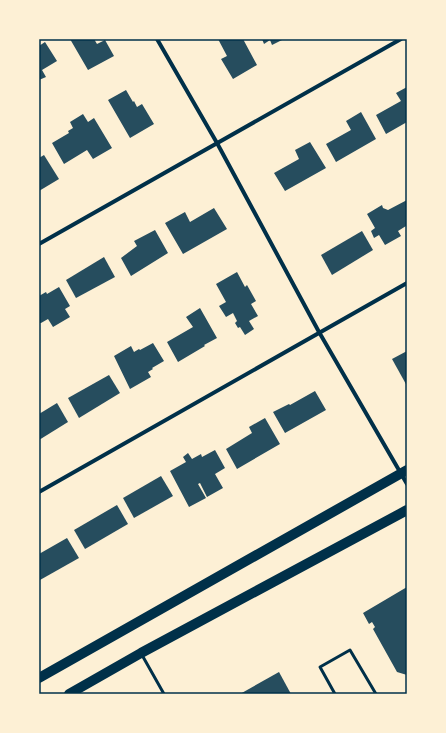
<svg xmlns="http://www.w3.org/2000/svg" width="446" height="733" viewBox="0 0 446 733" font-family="Barlow,sans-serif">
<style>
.building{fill:#264d5e}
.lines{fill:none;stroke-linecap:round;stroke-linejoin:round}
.service{stroke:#003049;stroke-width:3}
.minor{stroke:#003049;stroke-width:4}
.primary{stroke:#003049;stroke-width:10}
.neatline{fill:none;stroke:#003049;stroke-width:1.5}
</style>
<rect width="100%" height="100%" fill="#fdf0d5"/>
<!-- building -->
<g class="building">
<polygon points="70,39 94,39 97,44 105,40 114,56 88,70"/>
<polygon points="218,39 243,39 257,65 233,79 221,59 227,56"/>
<polygon points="262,39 284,39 272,45 270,40 264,44"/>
<polygon points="45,42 57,61 42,70 46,77 39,80 39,46"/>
<polygon points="407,87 407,122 386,134 376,115 401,101 396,93"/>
<polygon points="126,90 133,102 134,101 137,107 142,104 154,124 130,138 108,100"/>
<polygon points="361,112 376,139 336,162 326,144 351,130 346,121"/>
<polygon points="83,114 88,122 94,118 112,148 93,159 87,150 64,164 52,143 69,133 68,131 73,128 70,122"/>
<polygon points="310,142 326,168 285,191 274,173 299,159 295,150"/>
<polygon points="44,155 59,179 39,191 39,165 40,164 39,158"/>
<polygon points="407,200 406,226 398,231 401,236 385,245 379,235 374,238 371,231 375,228 367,214 382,205 383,208 388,210"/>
<polygon points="214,208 227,229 183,254 165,223 185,212 190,222"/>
<polygon points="155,230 168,253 131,276 121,258 137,246 134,241"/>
<polygon points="362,231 373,250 332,275 321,255"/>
<polygon points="104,257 115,277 76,298 66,280"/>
<polygon points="237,272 245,287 247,285 256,301 251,304 258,316 249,321 254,329 245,335 240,327 238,328 235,323 237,321 233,313 226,317 219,306 226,302 216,284"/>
<polygon points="59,287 70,306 65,309 70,317 53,327 48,319 41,323 39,323 39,296 46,292 47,294"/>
<polygon points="200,308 217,338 204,345 205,346 178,362 167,342 193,327 186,317"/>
<polygon points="153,343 164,361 152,368 153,369 148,372 151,377 130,389 114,356 131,346 134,352 139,349 140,350"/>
<polygon points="407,351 407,386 392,359"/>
<polygon points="109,375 120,393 79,418 68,398"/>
<polygon points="315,391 326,410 285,433 273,412 289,404 290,405"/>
<polygon points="57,403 68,422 39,440 39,414"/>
<polygon points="265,418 280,444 237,469 226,449 252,433 249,427"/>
<polygon points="215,450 225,468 215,474 223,488 207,497 200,483 198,484 206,498 189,507 170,471 186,462 183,457 188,453 192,459 201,454 202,457"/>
<polygon points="161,476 173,496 134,518 123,498"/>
<polygon points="117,505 128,524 85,549 74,530"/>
<polygon points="67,538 79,558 40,580 39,578 39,554"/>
<polygon points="407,587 407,675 397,672 373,629 375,627 372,622 369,624 363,613"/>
<polygon points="279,672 291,694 240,694"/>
</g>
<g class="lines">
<!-- service -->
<g class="service">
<polyline points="142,655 164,694"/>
<polyline points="335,694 320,667 350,650 376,694"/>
</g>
<!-- minor -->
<g class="minor">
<polyline points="157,39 217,143 319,332 407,484"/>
<polyline points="39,244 401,39"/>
<polyline points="39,492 407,283"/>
</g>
<!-- primary -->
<g class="primary">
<polyline points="39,678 407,470"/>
<polyline points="69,694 141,653 407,510"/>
</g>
</g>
<!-- border -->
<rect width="446" height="733" fill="none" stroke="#fdf0d5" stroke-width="80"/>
<rect x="40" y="40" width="366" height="653" class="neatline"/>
</svg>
